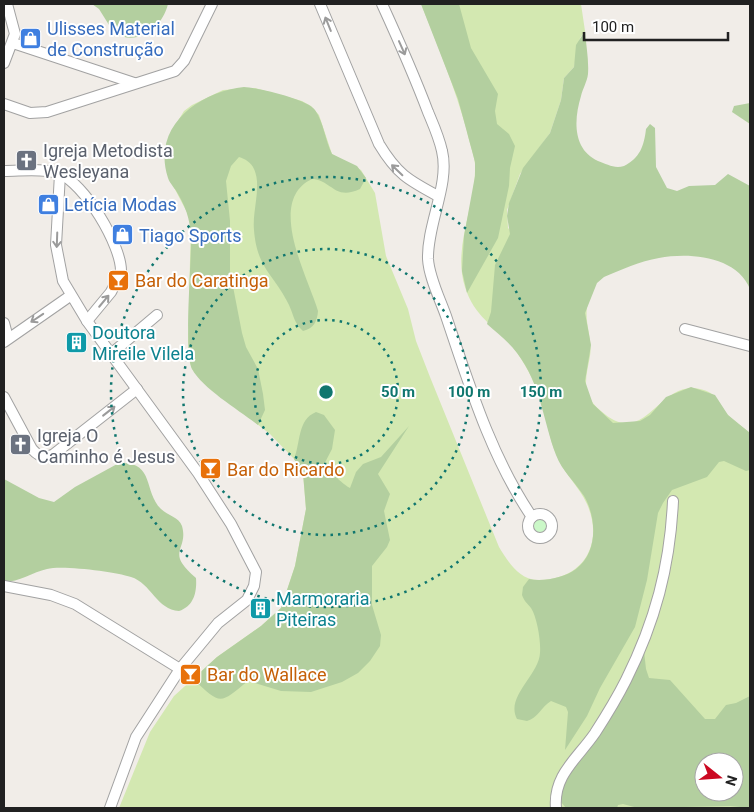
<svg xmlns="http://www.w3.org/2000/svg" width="754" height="812" viewBox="0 0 754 812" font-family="Roboto,sans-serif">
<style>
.grass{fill:#d3e8b1;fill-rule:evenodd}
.forest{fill:#b3cf9f;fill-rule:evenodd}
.park{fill:#cbf8c8}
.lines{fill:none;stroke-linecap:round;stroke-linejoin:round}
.street-casing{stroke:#a2a2a2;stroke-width:12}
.street{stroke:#fff;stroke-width:10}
.oneway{stroke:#9b9b9b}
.ring{fill:none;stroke:#0f766e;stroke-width:2.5;stroke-dasharray:2.5 5}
.labels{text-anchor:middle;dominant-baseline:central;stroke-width:4;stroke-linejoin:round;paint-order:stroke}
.shop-label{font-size:18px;fill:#366cbe;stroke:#fff;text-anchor:start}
.worship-label{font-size:18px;fill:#5b616d;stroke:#fff;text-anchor:start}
.food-label{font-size:18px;fill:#c56008;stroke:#fff;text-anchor:start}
.culture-label{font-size:18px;fill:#0d838f;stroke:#fff;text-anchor:start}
.centre{fill:#0f766e;stroke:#fff;stroke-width:2.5}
.ring-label{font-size:15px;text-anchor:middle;font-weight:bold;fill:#0f766e;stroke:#fff;stroke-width:4;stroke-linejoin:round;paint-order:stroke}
</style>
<rect width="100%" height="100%" fill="#f1ede8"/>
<!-- grass -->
<path class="grass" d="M421,4h160l4,27 -5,7 -6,29 -10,11 -3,22 -11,33 -30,41 -13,36 1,18 80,75c-5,18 5,34 2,53 -4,22 -10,38 11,55 45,40 57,-32 99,-22 16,3 18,13 27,25 6,7 16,13 23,19v375h-631l31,-76 24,-36 43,-39 44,-31 20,-18 14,-42 11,-57 -3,-36 -9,-14 -24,-25 -64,-49 -14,-16 -2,-6 -2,-21 3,-122 -23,-44 -2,-25 5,-19 13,-21 8,-6 31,-15 32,-2 47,13 9,5 8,9 13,39 29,16 14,23 11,63 22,53 8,32 14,36 69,170c8,13 20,33 38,33 45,1 68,-35 50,-76 -8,-18 -23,-30 -30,-48 -8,-17 -10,-37 -16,-54 -5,-17 -13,-33 -23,-48 -16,-25 -42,-32 -53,-67 -13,-41 12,-82 10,-123 -1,-10 -6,-22 -8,-33 -12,-43 -29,-85 -46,-127zM704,762h30v30h-30z"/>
<!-- forest -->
<g class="forest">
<path d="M92,4h76c-6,24 -30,43 -54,29l-15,-24z"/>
<polygon points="421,4 459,4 471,48 498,94 495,111 497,124 509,134 515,146 510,168 509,186 498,238 467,293 462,271 464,236 475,176 475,162 458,99"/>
<path d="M585,31c1,14 4,29 3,43 -1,8 -5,14 -7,22 -7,23 -9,53 17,65 9,3 16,8 26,5 16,-8 20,-20 22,-37l4,-5 5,4 1,39 11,21 10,3 12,-5 26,-1 13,-11 22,12v103c-13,-33 -61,-37 -91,-31 -19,3 -38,12 -55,19l-7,6 -12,30 6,32 -6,36 8,23 20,19 27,-2 10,-6 16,-18 25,-10 24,8 13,20 22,18v37l-4,1 -22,-10 -5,1 -12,15 -35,13 -9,13 -5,10 -11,67 -12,47 -35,61 -13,28 -22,34 3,-38 -2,-5 -15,-6c-10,6 -13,17 -24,20l-10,-2c-12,-22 22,-44 23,-66 1,-12 -3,-36 -9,-45 -4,-5 -7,-7 -9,-13l1,-8 6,-8c14,3 35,-1 47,-10 22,-16 21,-51 8,-73 -9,-14 -22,-25 -28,-41 -13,-34 -15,-71 -39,-102 -8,-11 -20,-20 -30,-29l4,-12 4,-47 15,-31 -3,-18 2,-13 14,-35 27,-35 11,-33 3,-22 10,-11 2,-22z"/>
<path d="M244,87c14,1 63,12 71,23 9,13 10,30 17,44l25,12 9,12 -6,11c-26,12 -28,-9 -48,-10 -47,22 -3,100 6,132 -1,11 -4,17 -15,20 -9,-8 -9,-15 -14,-26 -15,-31 -32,-36 -35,-75 -2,-19 8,-44 0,-61 -3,-7 -9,-10 -15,-12l-8,9 -5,15 4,40v50l12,62 4,14 12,22 5,25 2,16 -7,15c-19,-15 -55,-36 -66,-56 -8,-16 -1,-103 -1,-125 0,-20 -3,-33 -13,-50 -3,-6 -8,-10 -10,-16 -17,-52 31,-86 76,-91z"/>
<polygon points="750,103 750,124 732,112 734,106"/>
<path d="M316,412l8,3 11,15 -3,19 -14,27c19,-6 16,3 32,12l6,-16 7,-8 18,-7 28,-31 -31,48 12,20 -6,17 6,29 -3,7 -15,19v39l9,30 -1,11 -10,15 -12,12 -16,9 -31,10 -30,-1 -33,-10c-29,23 -26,25 -55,-2l24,-22 44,-31 20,-18 14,-42 11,-57 -3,-36 -9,-14c7,-17 3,-39 22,-47z"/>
<path d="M119,463c36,-2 24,28 42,46 7,7 18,8 21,17 7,25 -18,25 14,52 1,14 -2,28 -17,33 -22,-1 -28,-28 -48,-34 -16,-5 -68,-12 -84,-8 -14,3 -28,13 -43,13v-103l35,19 15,4 21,-15z"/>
<path d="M644,651l2,18 3,9 21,2 35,39h10l11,-14 10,-2 14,-7v112l-20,-2 -92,2 -15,-4 -5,1 -1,3h-51l-5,-6 -1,-16zM704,762h30v30h-30z"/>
</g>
<!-- park -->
<circle class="park" cx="540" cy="526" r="10"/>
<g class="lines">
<defs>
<g id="street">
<path d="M320,4l59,140c18,30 29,36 59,52"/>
<path d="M382,4c16,35 32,71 46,108 5,12 11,25 14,39 8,33 -15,73 -14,108 1,18 12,40 18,57 23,68 45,141 86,201"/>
<polyline points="13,43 134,83"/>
<polyline points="4,63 15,34 7,4"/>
<polyline points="4,104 30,113 47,112 175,71 184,61 212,4"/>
<path d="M4,171c17,0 38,-3 54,2 26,9 64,73 63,99l-10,20 -24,29"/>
<polyline points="60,174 56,245 63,281 87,321 198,473 231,524 256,572 254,586 247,600 218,623 180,669 136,737 110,808"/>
<polyline points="4,323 8,338"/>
<polyline points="685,329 750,346"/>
<polyline points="4,342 70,296"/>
<polyline points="112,353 157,315"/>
<path d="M4,397l28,52c7,8 13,10 22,5l83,-65"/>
<circle cx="540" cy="526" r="12"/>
<polyline points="4,586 51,595 75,604 180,669"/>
<path d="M556,808c-3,-33 22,-50 39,-75 11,-17 22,-35 31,-53 29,-58 44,-114 47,-179"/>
</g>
</defs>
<!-- street casing -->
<use href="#street" class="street-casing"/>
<!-- street -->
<use href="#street" class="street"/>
</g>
<!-- one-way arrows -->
<defs><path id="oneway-shaft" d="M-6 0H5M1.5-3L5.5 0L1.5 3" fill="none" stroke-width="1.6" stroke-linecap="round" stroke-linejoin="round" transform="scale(1.25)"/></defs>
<g class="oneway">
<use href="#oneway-shaft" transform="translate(328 24) rotate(-112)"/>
<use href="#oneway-shaft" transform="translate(402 48) rotate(66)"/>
<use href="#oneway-shaft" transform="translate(397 170) rotate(-136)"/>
<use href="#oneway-shaft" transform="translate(57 240) rotate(92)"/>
<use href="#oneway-shaft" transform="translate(104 301) rotate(-50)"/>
<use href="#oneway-shaft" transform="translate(37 318) rotate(146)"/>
<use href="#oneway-shaft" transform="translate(109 411) rotate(-38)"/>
</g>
<!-- distance rings -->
<g class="ring">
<circle cx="326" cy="392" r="72"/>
<circle cx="326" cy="392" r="143"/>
<circle cx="326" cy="392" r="215"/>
</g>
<!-- icons -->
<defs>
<symbol id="shop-square" viewBox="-11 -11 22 22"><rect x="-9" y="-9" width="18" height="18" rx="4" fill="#3f7fe0" stroke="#fff"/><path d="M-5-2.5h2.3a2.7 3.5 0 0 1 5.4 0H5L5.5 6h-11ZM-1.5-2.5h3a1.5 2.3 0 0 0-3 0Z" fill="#fff"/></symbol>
<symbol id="church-square" viewBox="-11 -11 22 22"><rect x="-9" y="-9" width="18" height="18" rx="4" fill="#6b7280" stroke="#fff"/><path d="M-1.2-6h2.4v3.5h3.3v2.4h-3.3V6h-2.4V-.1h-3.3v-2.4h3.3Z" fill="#fff"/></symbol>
<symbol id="bar-square" viewBox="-11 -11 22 22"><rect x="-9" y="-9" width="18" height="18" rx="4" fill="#e8710a" stroke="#fff"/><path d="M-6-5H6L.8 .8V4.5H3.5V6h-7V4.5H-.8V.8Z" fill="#fff"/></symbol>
<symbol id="building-square" viewBox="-11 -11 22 22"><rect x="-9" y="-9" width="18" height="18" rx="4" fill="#0f9aa8" stroke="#fff"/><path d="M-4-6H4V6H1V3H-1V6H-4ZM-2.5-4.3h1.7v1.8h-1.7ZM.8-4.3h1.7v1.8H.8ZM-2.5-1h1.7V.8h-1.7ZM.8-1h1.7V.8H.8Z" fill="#fff"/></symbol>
</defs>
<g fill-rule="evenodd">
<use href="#shop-square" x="18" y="26" width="25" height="25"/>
<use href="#church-square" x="14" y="148" width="25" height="25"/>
<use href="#shop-square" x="36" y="192" width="25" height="25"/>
<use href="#shop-square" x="110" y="222" width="25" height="25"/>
<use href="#bar-square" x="106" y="268" width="25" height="25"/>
<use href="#building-square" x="64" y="330" width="25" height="25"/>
<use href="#church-square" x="8" y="432" width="25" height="25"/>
<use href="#bar-square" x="198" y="456" width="25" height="25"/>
<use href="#building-square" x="248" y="596" width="25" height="25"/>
<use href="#bar-square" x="178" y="662" width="25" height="25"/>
</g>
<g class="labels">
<!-- shop labels -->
<g class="shop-label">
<text x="47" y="28">Ulisses Material<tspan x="47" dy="21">de Construção</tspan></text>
<text x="64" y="204">Letícia Modas</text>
<text x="139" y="235">Tiago Sports</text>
</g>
<!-- worship labels -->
<g class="worship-label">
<text x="43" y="150">Igreja Metodista<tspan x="43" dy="21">Wesleyana</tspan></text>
<text x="37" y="435">Igreja O<tspan x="37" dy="21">Caminho é Jesus</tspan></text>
</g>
<!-- food labels -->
<g class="food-label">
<text x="135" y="280">Bar do Caratinga</text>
<text x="227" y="469">Bar do Ricardo</text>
<text x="207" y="674">Bar do Wallace</text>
</g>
<!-- culture labels -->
<g class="culture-label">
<text x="92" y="332">Doutora<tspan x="92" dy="21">Mireile Vilela</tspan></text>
<text x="276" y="598">Marmoraria<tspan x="276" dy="21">Piteiras</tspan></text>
</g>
</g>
<circle cx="326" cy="392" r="8" class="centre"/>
<g class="ring-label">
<text x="398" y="397">50 m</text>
<text x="469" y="397">100 m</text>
<text x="541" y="397">150 m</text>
</g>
<!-- border -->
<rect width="754" height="812" fill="none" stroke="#212121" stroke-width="10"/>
<!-- north arrow -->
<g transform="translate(719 777) rotate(107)"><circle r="24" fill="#ffffff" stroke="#a6a6a6"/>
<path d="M0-4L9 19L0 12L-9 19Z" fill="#cb0821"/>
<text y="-8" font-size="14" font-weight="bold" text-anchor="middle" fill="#212121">N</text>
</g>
<!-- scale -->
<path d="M584 32v8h144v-8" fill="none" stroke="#212121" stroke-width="2.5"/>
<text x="592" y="32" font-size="15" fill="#212121" stroke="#ffffff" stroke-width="4" paint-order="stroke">100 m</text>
</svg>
